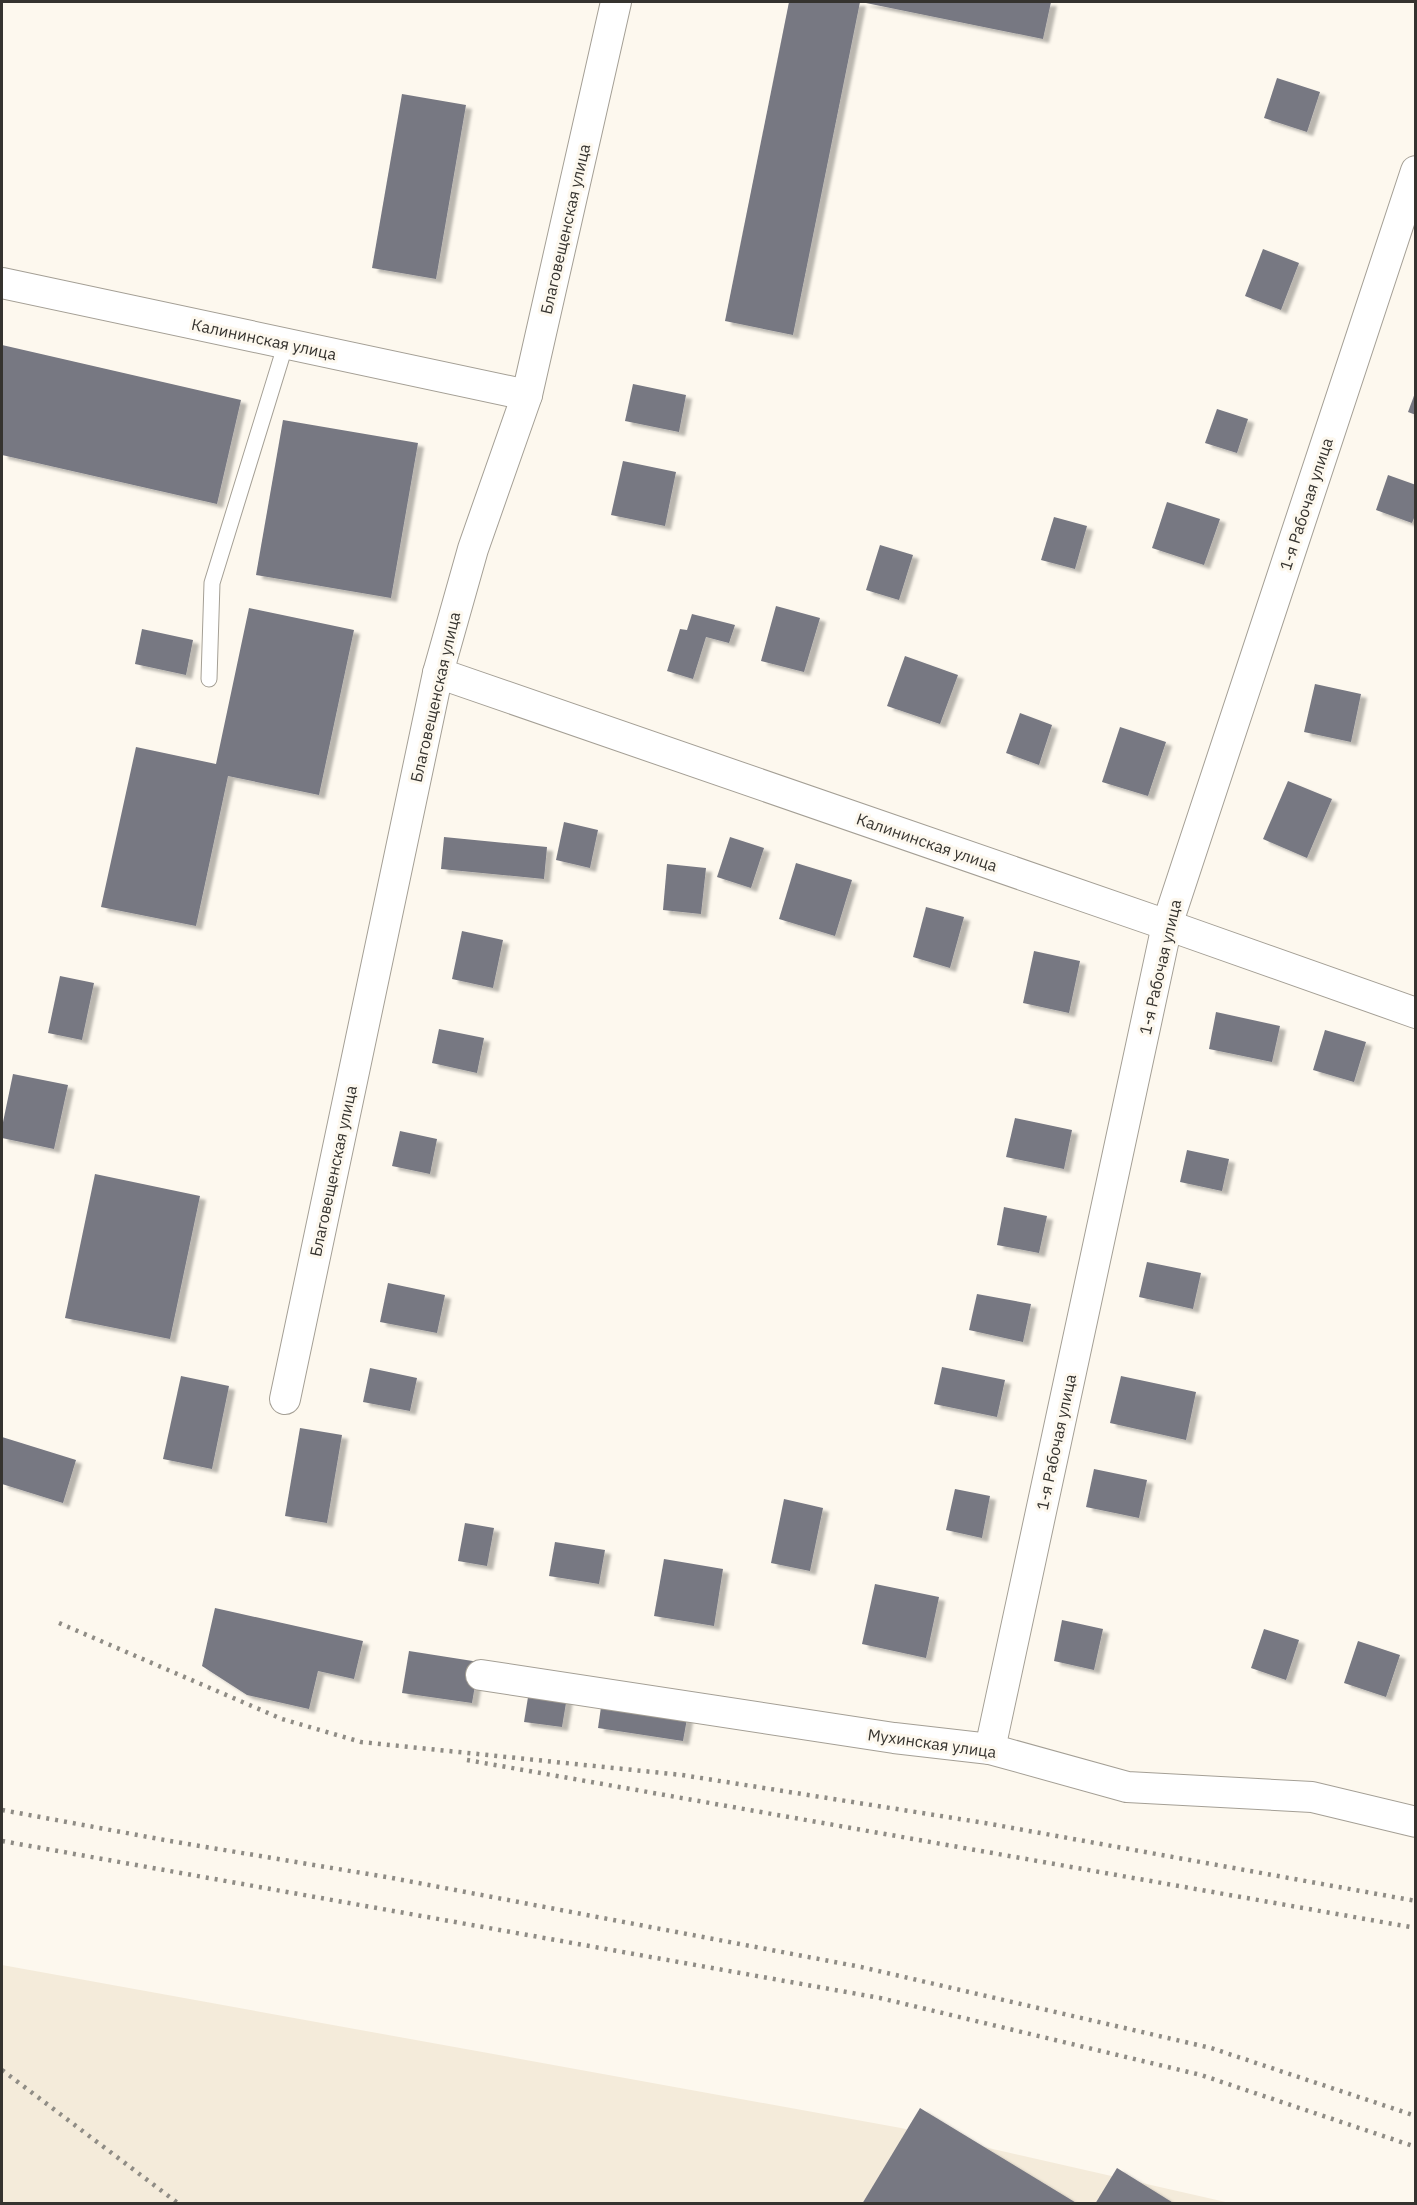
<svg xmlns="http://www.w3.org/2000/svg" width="1417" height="2205" viewBox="0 0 1417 2205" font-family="'IBM Plex Sans',sans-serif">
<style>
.built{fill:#f4ebda}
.building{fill:#777882;filter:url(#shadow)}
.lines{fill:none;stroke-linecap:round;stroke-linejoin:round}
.service-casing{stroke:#a49f95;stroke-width:17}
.minor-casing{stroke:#a49f95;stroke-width:32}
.service{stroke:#fff;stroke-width:15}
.minor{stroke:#fff;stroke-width:30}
.rail{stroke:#8f8c85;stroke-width:4.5;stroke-dasharray:3 6;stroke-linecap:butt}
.labels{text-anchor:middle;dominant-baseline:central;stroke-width:6;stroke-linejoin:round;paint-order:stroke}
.street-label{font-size:16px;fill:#35332f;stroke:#fdf8ee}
</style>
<defs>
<filter id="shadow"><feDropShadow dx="6" dy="4" stdDeviation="1.5" flood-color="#0004"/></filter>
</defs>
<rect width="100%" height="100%" fill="#fdf8ee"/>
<!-- built -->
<polygon class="built" points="2,1965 901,2128 1230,2203 2,2203"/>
<!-- building -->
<g class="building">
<polygon points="789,2 860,2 793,335 725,321"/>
<polygon points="861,2 1051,2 1043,39"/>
<polygon points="1277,78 1320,92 1307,132 1264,118"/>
<polygon points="402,94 466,105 436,279 372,268"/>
<polygon points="1263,249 1299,263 1281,310 1245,296"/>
<polygon points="2,345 241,400 217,504 2,455"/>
<polygon points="633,384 686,395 679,432 625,421"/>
<polygon points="1415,393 1416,393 1416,415 1408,412"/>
<polygon points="1217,409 1248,419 1237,453 1205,443"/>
<polygon points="283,420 418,443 391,598 256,575"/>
<polygon points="623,461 676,472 665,526 611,515"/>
<polygon points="1388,475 1416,485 1416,513 1412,523 1376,510"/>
<polygon points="1167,502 1220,519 1204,565 1152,548"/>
<polygon points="1054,517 1087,526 1075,569 1041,560"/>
<polygon points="880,545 913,555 899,600 866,590"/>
<polygon points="776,606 820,618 804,672 761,661"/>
<polygon points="249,608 354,630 319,795 228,776 196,926 101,907 136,747 216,764"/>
<polygon points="692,614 735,625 729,643 706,637 693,679 667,671 680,629 687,630"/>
<polygon points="142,629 193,640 186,675 135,664"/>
<polygon points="905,656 958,675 940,724 887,706"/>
<polygon points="1315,684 1361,694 1351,742 1304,732"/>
<polygon points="1020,713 1052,725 1039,765 1006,753"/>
<polygon points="1120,727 1166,742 1148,796 1102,782"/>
<polygon points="1288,781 1332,799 1307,858 1263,839"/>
<polygon points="564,822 598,830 590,868 556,860"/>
<polygon points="444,837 547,847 544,879 441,869"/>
<polygon points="730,837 764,848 751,888 717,877"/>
<polygon points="796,863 852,880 835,936 779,919"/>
<polygon points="667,864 706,868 701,914 663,910"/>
<polygon points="926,907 964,917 950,968 913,957"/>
<polygon points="462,931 503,940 493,988 452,979"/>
<polygon points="1034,951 1080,961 1069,1013 1023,1003"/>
<polygon points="60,976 94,983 82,1040 48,1033"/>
<polygon points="1216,1012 1280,1026 1272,1062 1209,1049"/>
<polygon points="439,1029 484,1038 477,1073 432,1063"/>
<polygon points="1325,1030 1366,1042 1354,1082 1313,1070"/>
<polygon points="13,1074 68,1085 54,1149 2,1138 2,1127"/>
<polygon points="1015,1118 1072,1130 1064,1169 1006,1157"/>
<polygon points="400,1131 437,1139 430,1174 392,1166"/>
<polygon points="1187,1150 1229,1159 1222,1191 1180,1182"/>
<polygon points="95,1174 200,1196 170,1339 65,1318"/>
<polygon points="1004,1207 1047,1216 1039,1253 997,1245"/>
<polygon points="1147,1262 1201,1273 1193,1309 1139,1297"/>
<polygon points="388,1283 445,1295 437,1333 380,1322"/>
<polygon points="977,1294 1031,1304 1023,1342 969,1330"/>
<polygon points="942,1367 1005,1380 997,1417 934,1404"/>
<polygon points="370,1368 417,1378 410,1411 363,1402"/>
<polygon points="181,1376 229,1386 212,1469 163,1459"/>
<polygon points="1121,1376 1196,1392 1186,1440 1110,1423"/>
<polygon points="300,1428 342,1435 327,1523 285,1516"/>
<polygon points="2,1437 76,1460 63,1503 2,1484"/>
<polygon points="1094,1469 1147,1480 1139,1518 1086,1507"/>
<polygon points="955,1489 990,1496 982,1538 946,1530"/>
<polygon points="784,1499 823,1508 810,1571 771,1563"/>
<polygon points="465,1523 494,1528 487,1566 458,1561"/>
<polygon points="555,1542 605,1550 599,1584 549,1576"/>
<polygon points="664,1559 723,1569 714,1626 654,1616"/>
<polygon points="875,1584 939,1597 926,1658 862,1644"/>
<polygon points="215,1608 363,1641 354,1679 318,1671 309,1709 247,1695 202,1666"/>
<polygon points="1062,1620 1103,1629 1094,1670 1054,1661"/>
<polygon points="1264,1629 1299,1640 1286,1680 1251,1668"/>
<polygon points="1358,1641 1400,1655 1386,1697 1344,1683"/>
<polygon points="409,1651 479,1662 472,1703 402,1693"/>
<polygon points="529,1691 567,1697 562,1727 524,1722"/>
<polygon points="602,1700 688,1713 683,1741 598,1728"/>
<polygon points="920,2108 1078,2204 862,2204"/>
<polygon points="1117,2168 1175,2204 1095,2204"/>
</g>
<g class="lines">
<defs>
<polyline id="service" points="209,679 212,583 286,343"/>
<g id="minor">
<polyline points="2,283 527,395"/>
<polyline points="438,673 1167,925 1416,1013"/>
<polyline points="285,1399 438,673 473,549 527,395 616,2"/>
<polyline points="481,1675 894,1738 990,1749 1127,1787 1312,1797 1416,1822"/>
<polyline points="990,1749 1167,925 1416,171"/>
</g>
</defs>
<!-- service casing -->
<use href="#service" class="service-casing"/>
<!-- minor casing -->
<use href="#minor" class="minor-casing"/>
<!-- service -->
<use href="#service" class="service"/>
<!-- minor -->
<use href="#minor" class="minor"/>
<!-- rail -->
<g class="rail">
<polyline points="59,1623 282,1719 361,1742 682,1775 985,1823 1416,1901"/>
<polyline points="467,1760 1416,1928"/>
<polyline points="2,1810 170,1841 392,1878 861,1967 1211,2048 1416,2116"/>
<polyline points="2,1841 880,1998 1201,2075 1416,2147"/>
<polyline points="2,2070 179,2204"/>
</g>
</g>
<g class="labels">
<!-- street labels -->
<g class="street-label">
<text transform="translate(565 229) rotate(-77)">Благовещенская улица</text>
<text transform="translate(264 339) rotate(12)">Калининская улица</text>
<text transform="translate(1306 504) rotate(-72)">1-я Рабочая улица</text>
<text transform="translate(435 697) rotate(-77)">Благовещенская улица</text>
<text transform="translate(927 842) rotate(19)">Калининская улица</text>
<text transform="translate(1160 967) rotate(-77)">1-я Рабочая улица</text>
<text transform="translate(333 1171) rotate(-78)">Благовещенская улица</text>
<text transform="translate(1056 1442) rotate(-78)">1-я Рабочая улица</text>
<text transform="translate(932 1743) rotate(8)">Мухинская улица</text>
</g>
</g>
<!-- border -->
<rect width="1417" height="2205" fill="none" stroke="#35332f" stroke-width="6"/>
</svg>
